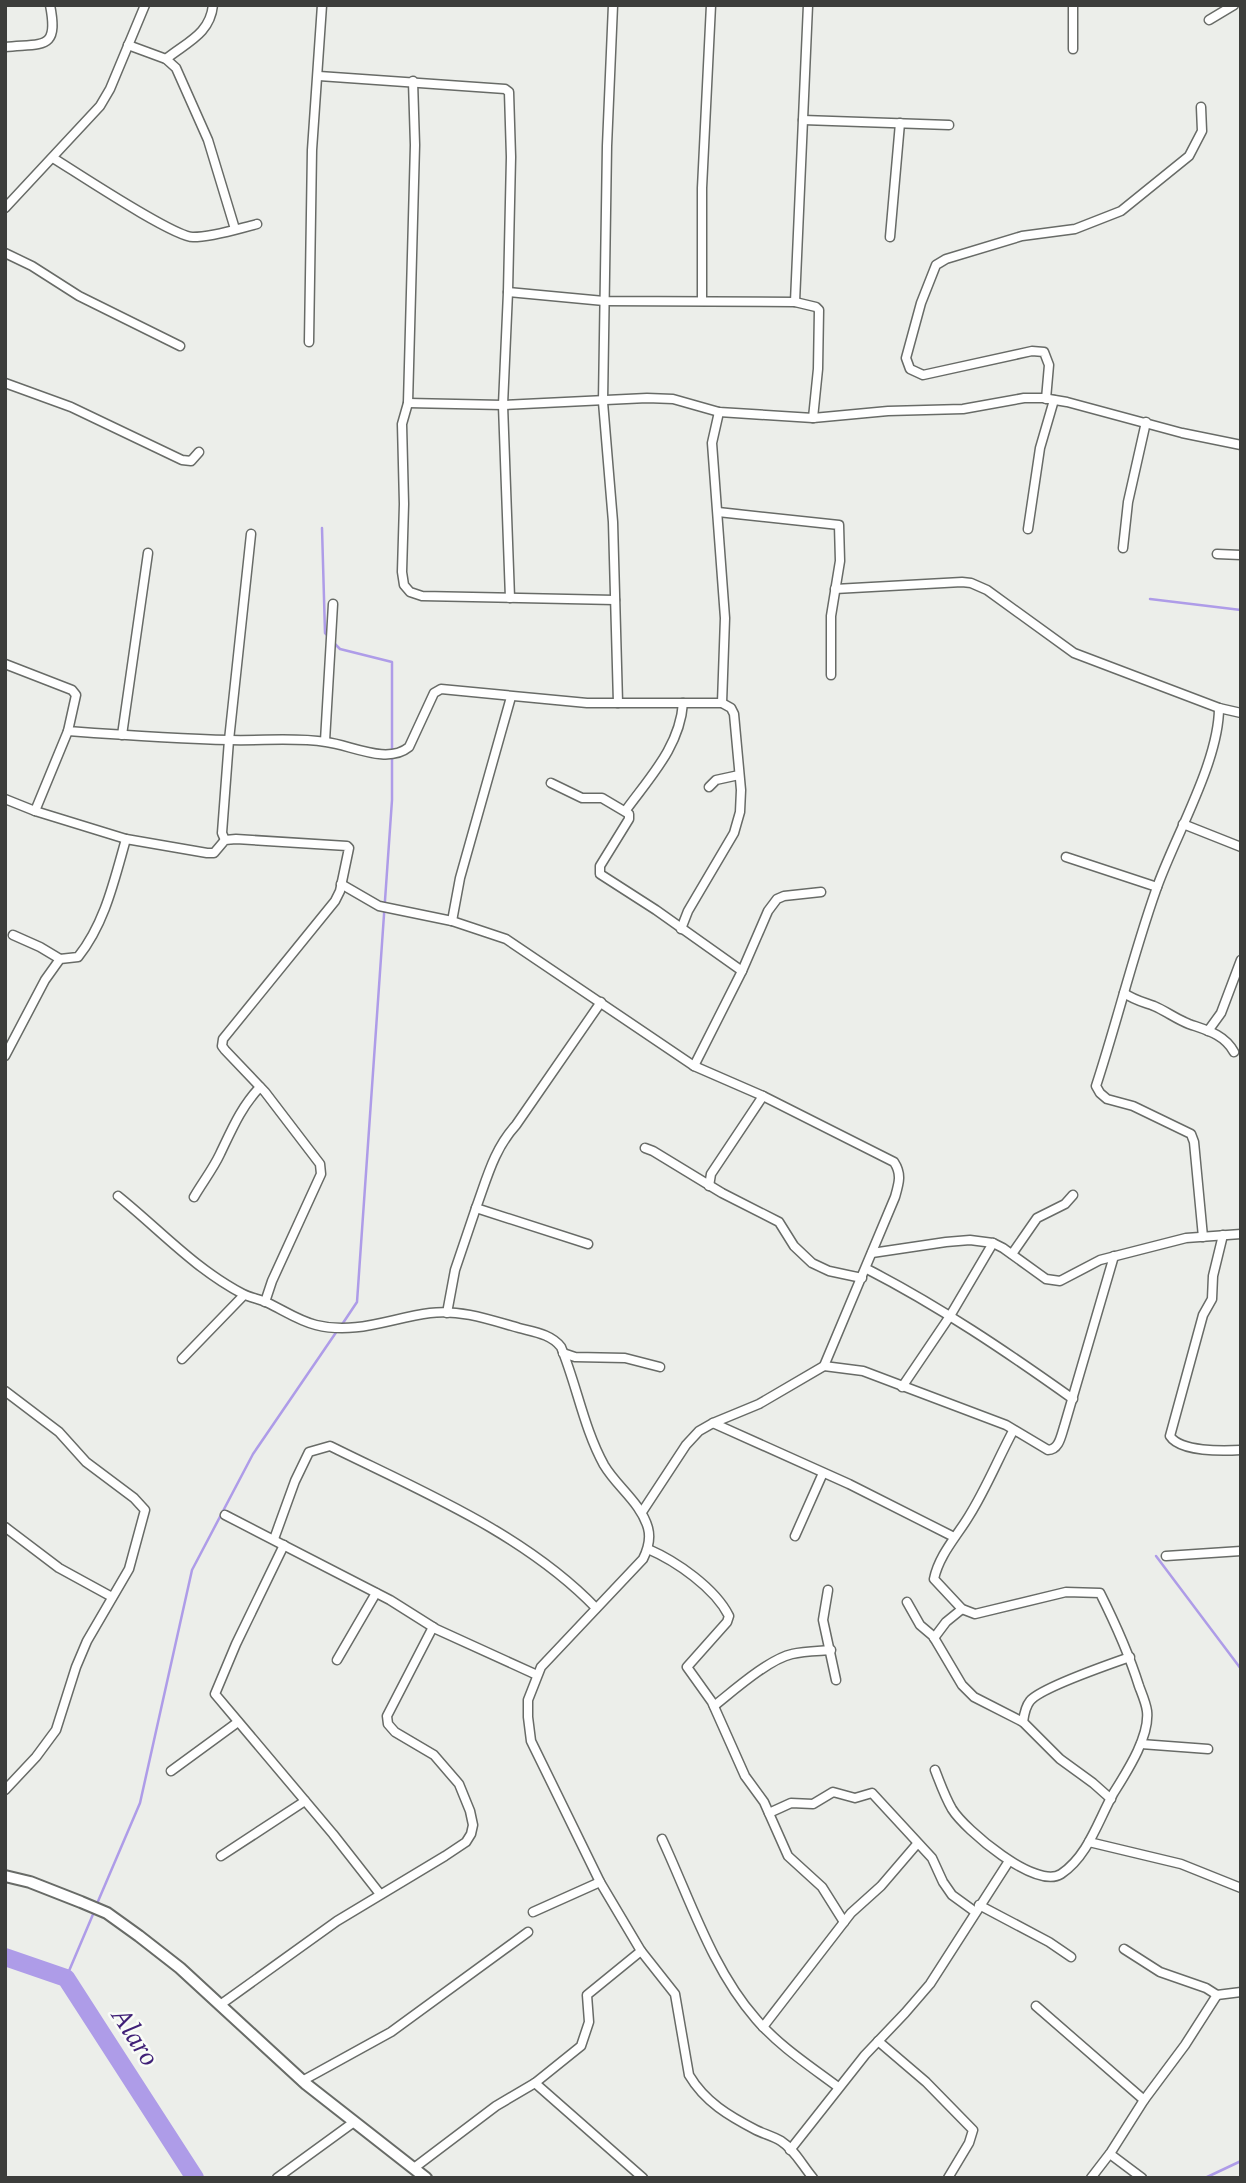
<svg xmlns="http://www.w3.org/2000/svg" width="1246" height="2183" viewBox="0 0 1246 2183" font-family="Spectral,serif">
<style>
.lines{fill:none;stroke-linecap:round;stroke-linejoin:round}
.stream{stroke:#ae9ce8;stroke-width:2.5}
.river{stroke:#ae9ce8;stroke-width:18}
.minor-casing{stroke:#686b67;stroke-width:11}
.tertiary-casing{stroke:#686b67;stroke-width:14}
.minor{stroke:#fff;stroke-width:8}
.tertiary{stroke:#fff;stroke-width:10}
.labels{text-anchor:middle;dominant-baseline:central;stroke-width:5;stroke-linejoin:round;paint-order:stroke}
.water-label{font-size:28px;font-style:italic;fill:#3f1f76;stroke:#f9fcf7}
</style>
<rect width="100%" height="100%" fill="#eceeea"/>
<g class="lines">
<!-- stream -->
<g class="stream">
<polyline points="322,528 325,633 328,636"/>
<polyline points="1150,599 1241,610"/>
<polyline points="332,641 340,649 392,662 392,751"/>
<polyline points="341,1326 357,1302 392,800 392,758"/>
<polyline points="1156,1556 1241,1669"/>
<polyline points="96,1906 140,1803 192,1570 253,1454 337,1331"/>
<polyline points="66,1978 94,1912"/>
<polyline points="1205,2178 1241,2161"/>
</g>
<!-- river -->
<polyline class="river" points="5,1957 66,1978 195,2178"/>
<defs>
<g id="minor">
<polyline points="613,5 607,146 603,402 613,522 618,703"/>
<polyline points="1209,20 1234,5"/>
<polyline points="128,45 166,59 176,68 208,140 235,229"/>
<path d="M5,47c38,-4 54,4 45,-42"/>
<polyline points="1073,49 1073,5"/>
<path d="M166,59c21,-17 44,-25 47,-54"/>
<polyline points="319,76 505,89 509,92 511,157 508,292 503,405 510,598"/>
<polyline points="413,81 415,145 408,403 402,424 404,504 402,572 404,585 410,592 422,596 615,600"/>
<polyline points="803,120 949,125"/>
<path d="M53,158c23,14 120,79 140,79 20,0 44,-8 64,-13"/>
<polyline points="5,208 100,106 110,89 145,5"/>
<polyline points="890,237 900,123"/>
<polyline points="5,253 32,266 79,296 180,346"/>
<polyline points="508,292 604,301 795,302 816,307 819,310 818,369 813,418"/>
<polyline points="702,301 702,188 711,5"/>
<polyline points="795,302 808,5"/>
<polyline points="309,342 312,150 322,5"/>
<polyline points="5,383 71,407 182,460 191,461 199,452"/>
<polyline points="1046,399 1049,365 1044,352 1032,351 923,375 910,369 906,358 921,303 936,265 946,259 1022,236 1075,229 1121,211 1189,156 1202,131 1201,107"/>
<polyline points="408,403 503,405 647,398 673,399 719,412 813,418 888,411 963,409 1024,398 1043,398 1067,402 1182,433 1241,445"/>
<polyline points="719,412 712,443 725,618 722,703"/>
<polyline points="718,512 839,525 840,561 831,616 831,675"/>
<polyline points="1028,529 1040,448 1054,400"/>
<polyline points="1123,548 1128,502 1146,422"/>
<polyline points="1217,554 1241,555"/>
<polyline points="835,589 962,582 971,583 987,590 1074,653 1219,708 1241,713"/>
<path d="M5,664l67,26 4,5 -8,36c54,4 108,8 162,9 32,1 64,-3 96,2 25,3 61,23 83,5l25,-54 7,-4 146,14h135l9,5 3,6 7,76 -1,22 -6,21 -46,78 -7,18"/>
<polyline points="122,735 148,553"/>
<polyline points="325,741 333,604"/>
<polyline points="551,783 582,798 602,798 629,814 629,819 600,866 600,874 656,910 742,971"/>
<polyline points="709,787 716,780 739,775"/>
<polyline points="5,799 35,811 126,839"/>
<path d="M626,810c24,-33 54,-64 57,-107"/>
<polyline points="35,811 68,731"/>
<polyline points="1183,824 1241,847"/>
<polyline points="225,840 222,833 229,740 251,534"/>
<polyline points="1066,857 1157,887"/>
<path d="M341,884l38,22 73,15 54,18 188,127 69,30 131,66c8,12 5,21 1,35l-71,169 -65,38 -46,19 -14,8 -13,14 -44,67"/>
<polyline points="452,921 460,878 511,697"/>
<polyline points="13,935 40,947 60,959"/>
<path d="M1124,993c10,7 19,9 30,13 12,5 22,13 35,18 17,6 35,10 45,28"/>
<polyline points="1208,1031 1221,1013 1241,960"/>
<path d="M5,1056l40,-76 15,-21 18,-2c27,-34 36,-76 48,-118l81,14h7l11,-13 11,-1 111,7 2,2 -9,43 -5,10 -112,138 -1,7 3,4 40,42 55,72 1,10 -49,107 -7,21"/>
<polyline points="694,1066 742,971 768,911 777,899 784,896 821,892"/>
<polyline points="645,1148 653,1151 722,1193 779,1222 794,1246 812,1263 829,1271 862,1278"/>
<polyline points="709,1186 711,1174 763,1096"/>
<path d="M118,1196c41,33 77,73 125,98 8,4 17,5 25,9 15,7 31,18 48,22 40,10 75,-7 114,-12 30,-4 61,7 89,15 15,4 32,6 42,19 16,39 23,82 43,118 13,22 37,38 44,63 3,11 0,21 -5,31l-102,108 -13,33v17l3,24 69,141 41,69 34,43 14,81c16,27 40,41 67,55 8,4 17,6 25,11 14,9 21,24 32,37"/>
<path d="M194,1197c8,-14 19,-28 26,-43 12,-25 21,-47 40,-67"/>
<path d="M476,1208c11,-30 18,-59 40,-83l85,-123"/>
<path d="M1223,1235l-10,41 -1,23 -9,16 -33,121c10,16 53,15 71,14"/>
<path d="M1203,1237l-9,-95 -3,-8 -58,-28 -26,-7 -7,-6 -4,-7c21,-64 37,-131 60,-196 18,-52 63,-128 63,-182"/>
<polyline points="872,1253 946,1242 970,1240 993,1243 1003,1248 1046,1279 1060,1281 1100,1260 1186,1238 1241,1234"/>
<polyline points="1012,1254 1037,1218 1065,1204 1073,1195"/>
<path d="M867,1269c72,37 140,83 206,130"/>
<polyline points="447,1313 455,1270 476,1208 588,1244"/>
<polyline points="563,1353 575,1357 625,1358 660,1367"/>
<polyline points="182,1359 244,1295"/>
<path d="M824,1366l39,5 143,54 42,25c11,0 13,-14 16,-23l50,-171"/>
<polyline points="902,1387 950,1316 993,1243"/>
<polyline points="5,1391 59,1432 86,1462 134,1498 145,1510 129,1569 87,1641 76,1667 56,1730 36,1757 5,1790"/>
<polyline points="713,1423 849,1484 954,1537"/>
<polyline points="225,1515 390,1600 436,1629 537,1675"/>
<polyline points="5,1527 59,1568 112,1597"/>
<polyline points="795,1536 823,1473"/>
<path d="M274,1539l21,-58 14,-29 21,-6c91,45 195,88 266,162"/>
<polyline points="284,1545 236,1644 215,1694 333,1834 380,1894"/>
<path d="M648,1549c28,12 67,39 81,67l-2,6 -40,45 25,35 33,74 19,26 24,54 34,31 22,35"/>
<polyline points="1166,1556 1241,1551"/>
<polyline points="828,1590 823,1620 836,1680"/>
<polyline points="907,1602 920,1625 933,1636 962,1685 974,1697 1023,1722 1060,1759 1093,1783 1111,1799"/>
<polyline points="934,1638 946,1622 962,1609"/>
<polyline points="337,1660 376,1593"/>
<path d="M714,1706c19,-15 55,-47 78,-52 12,-3 27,-3 39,-4"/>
<path d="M1023,1722c1,-7 2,-15 7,-21 10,-13 80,-37 100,-44"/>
<polyline points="1141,1744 1208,1749"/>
<path d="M935,1770c5,13 10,27 17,39 13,21 84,81 109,65 27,-18 37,-53 52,-80 13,-21 37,-57 34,-83 -1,-8 -5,-17 -8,-25 -10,-32 -24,-63 -39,-93l-34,-1 -91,22 -13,-5 -28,-30c5,-24 23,-43 35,-63 17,-27 29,-57 44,-85"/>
<polyline points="171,1771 238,1722"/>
<polyline points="769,1813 791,1803 813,1804 833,1792 855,1798 872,1793 932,1858 943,1882 952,1895 974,1911"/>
<path d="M662,1839c28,60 50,130 94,180 23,27 54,47 82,68"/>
<polyline points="1089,1842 1181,1864 1241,1888"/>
<polyline points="221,1856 305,1801"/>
<polyline points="979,1905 1049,1942 1071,1957"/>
<polyline points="533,1912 600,1882"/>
<polyline points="1124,1949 1160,1972 1206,1988 1217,1995 1241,1992"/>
<polyline points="220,2005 337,1921 445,1856 466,1842 471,1834 473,1825 470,1811 459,1784 434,1755 395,1732 388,1724 387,1716 433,1627"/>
<polyline points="1036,2006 1144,2100"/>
<polyline points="763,2027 851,1913 881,1886 917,1844"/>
<polyline points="878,2041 926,2082 973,2130 969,2143 948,2178"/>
<polyline points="302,2081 391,2032 528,1932"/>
<polyline points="535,2083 643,2178"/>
<polyline points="790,2150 865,2055 905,2013 930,1984 1009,1861"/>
<polyline points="1110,2154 1142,2178"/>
<polyline points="414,2168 496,2106 535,2083 581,2046 589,2022 587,1995 641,1951"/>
<polyline points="277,2178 354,2122"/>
<polyline points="1091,2178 1111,2152 1144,2100 1185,2045 1217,1995"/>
</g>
<polyline id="tertiary" points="5,1876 30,1882 81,1902 107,1913 139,1936 180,1968 306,2084 426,2178"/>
</defs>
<!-- minor casing -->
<use href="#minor" class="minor-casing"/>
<!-- tertiary casing -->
<use href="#tertiary" class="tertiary-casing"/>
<!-- minor -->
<use href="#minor" class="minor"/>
<!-- tertiary -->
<use href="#tertiary" class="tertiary"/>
</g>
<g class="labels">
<!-- water labels -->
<g class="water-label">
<text transform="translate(135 2037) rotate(57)">Alaro</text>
</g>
</g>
<!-- border -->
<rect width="1246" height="2183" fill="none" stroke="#3c3d3b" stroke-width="14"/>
</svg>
